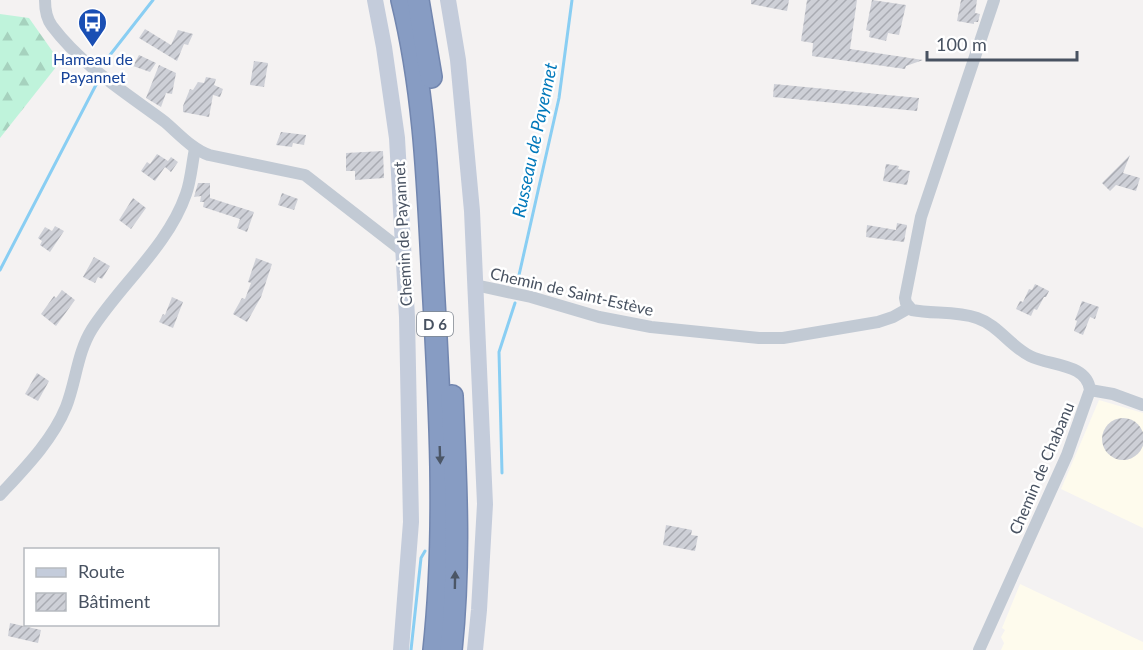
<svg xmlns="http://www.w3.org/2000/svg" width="1143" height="650" viewBox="0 0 1143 650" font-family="Lato,sans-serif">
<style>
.commercial{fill:#fefbed}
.forest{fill:url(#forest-firs)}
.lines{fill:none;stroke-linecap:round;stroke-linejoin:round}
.stream{stroke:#89cef3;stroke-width:3}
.building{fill:url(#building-hatch)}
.highway-casing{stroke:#7286af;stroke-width:24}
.street{stroke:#c2cad4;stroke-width:12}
.secondary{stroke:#c4ccdb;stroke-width:16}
.highway{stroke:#879cc3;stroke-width:21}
.oneway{fill:#4b5666}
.labels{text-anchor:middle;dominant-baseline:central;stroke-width:5;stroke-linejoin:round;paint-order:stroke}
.shield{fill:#fff;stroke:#7f8690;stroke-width:1.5}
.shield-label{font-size:15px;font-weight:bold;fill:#485261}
.transit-label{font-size:16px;fill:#164399;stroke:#fff}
.street-label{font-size:16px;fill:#485261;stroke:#fff}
.water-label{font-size:18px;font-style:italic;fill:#0279bb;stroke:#fff}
</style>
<defs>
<pattern id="forest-firs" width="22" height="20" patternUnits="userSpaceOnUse" patternTransform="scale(1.5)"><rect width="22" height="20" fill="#bff3db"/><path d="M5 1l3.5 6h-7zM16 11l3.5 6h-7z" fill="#a6d2be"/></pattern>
<pattern id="building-hatch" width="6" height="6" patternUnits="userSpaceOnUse" patternTransform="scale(1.5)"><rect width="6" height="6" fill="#ced0d7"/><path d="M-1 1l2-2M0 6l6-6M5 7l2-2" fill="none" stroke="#a9abb2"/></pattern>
</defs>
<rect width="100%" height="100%" fill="#f4f2f2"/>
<!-- commercial -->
<g class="commercial">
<polygon points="1099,400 1143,413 1143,528 1061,489"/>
<polygon points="1020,584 1143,642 1143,650 1001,650 1004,643 1001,637 1005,630 1002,628"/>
</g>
<!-- forest -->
<polygon class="forest" points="0,14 29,18 60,62 0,138"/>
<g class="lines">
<!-- stream -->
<g class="stream">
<polyline points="110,55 153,0"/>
<polyline points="0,270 98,81"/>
<polyline points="517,284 559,98 572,0"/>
<polyline points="502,473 499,352 515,303"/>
<polyline points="411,650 421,558 425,551"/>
</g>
</g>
<!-- building -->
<g class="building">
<polygon points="751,0 789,0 787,11 751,4"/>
<polygon points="807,0 857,0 850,49 923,60 906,66 905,69 812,56 813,43 801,41"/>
<polygon points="872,0 906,5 899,35 888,33 886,41 869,37 870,31 866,30"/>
<polygon points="961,0 977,0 975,13 980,14 978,22 974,22 974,24 957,21"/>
<polygon points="145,29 171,45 178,30 193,34 188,45 184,44 177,61 139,38"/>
<polygon points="139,55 156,63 150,72 133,66"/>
<polygon points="254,61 268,63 264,87 250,85"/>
<polygon points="159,65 176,73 172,94 166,93 161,107 146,98"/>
<polygon points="206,77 216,79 214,85 223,89 220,97 213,95 209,117 183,112 183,106 190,89 193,90 198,82 204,83"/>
<polygon points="774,84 919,98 917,111 773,97"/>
<polygon points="281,132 306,135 304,145 293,143 292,147 276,145"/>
<polygon points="383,151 384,178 355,180 355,171 346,171 346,153"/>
<polygon points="157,154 168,161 171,157 178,162 171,172 165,167 155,181 141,171 147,162 150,164"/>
<polygon points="1130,155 1123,173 1140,178 1136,191 1116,185 1110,191 1102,183"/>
<polygon points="886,164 899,166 898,169 910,171 907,185 883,181"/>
<polygon points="198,183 210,183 210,198 254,212 247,232 237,228 240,219 203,207 204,202 200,202 201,196 194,197"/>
<polygon points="282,193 298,199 294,210 278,205"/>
<polygon points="133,198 146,208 131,229 119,220"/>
<polygon points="897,223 907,225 904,242 866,237 867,225 896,230"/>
<polygon points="55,226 64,231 50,252 40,245 42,241 38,238 45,227 52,231"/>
<polygon points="94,257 110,266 102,279 98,277 95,283 83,277"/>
<polygon points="256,258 272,264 261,297 247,322 233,314 242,298 245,299 251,283 248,282"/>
<polygon points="1035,284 1049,291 1046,297 1044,297 1037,310 1034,309 1031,316 1016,309 1020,301 1023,302 1029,289 1032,290"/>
<polygon points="62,290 75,300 56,326 41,314 54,296 56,298"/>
<polygon points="172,297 183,302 173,328 159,322 163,314 165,315"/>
<polygon points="1082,301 1099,307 1095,319 1090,317 1083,335 1074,331 1077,321 1075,320"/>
<polygon points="37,373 49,381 38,401 25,394"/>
<circle cx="1123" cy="439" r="21"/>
<polygon points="666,525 692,530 691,535 698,536 695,551 663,545"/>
<polygon points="10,623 41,630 38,643 8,636"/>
</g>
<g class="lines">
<defs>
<g id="highway">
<path d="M402,0c23,93 26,188 31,283 7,122 14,246 1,367"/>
<polyline points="418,0 431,77"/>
<path d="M451,650c9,-84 5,-170 1,-254"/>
</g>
</defs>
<!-- highway casing -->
<use href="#highway" class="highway-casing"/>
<!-- street -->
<g class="street">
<path d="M45,0c0,10 1,18 7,26 30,40 74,67 113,96 14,12 27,27 44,33l96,20 99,77"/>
<polyline points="475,285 531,297 599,317 651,327 759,338 783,338 878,322 893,317 909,308"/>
<polyline points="1090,390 1113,394 1143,405"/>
<path d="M0,495c24,-26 52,-54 66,-88 10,-25 11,-54 26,-78 29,-45 76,-83 94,-135 5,-14 6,-31 9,-45"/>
<path d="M979,650l88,-195 23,-65c-3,-27 -41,-24 -60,-34 -20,-10 -32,-31 -53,-38 -21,-7 -44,-4 -65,-8l-6,-7 -1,-5 16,-81 73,-217"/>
</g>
<!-- secondary -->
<g class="secondary">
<polyline points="375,0 384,47 397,138 407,317 411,522 401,650"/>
<polyline points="448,0 458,60 472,211 485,504 479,610 475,650"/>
</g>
<!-- highway -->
<use href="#highway" class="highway"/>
</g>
<!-- one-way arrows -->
<defs><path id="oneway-solid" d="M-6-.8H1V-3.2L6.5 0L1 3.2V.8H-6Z" transform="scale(1.5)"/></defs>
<g class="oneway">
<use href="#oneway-solid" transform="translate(440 455) rotate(88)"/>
<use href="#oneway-solid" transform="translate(455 580) rotate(-89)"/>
</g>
<!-- icons -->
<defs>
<symbol id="bus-pin" viewBox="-11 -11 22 30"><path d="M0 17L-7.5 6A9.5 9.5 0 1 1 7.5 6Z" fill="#1a4fb4" stroke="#fff"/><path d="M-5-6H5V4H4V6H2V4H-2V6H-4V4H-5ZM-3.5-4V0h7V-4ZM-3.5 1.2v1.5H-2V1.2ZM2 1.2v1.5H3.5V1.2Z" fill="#fff"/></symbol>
</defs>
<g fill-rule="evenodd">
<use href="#bus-pin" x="76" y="6" width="33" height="45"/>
</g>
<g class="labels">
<!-- shield labels -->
<rect class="shield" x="417" y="312" width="36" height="24" rx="4.5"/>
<g class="shield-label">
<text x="435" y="324">D 6</text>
</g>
<!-- transit labels -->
<g class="transit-label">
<text x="93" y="58">Hameau de<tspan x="93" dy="18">Payannet</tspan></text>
</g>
<!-- street labels -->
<g class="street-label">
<text transform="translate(402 234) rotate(-93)">Chemin de Payannet</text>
<text transform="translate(572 291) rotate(13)">Chemin de Saint-Estève</text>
<text transform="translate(1041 468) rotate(-67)">Chemin de Chabanu</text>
</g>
<!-- water labels -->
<g class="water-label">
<text transform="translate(534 140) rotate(-78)">Russeau de Payennet</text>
</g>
</g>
<!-- legend -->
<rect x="24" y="548" width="195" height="78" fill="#ffffff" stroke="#b6bac0" stroke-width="1.5"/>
<rect x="36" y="568" width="30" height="9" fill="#c4ccdb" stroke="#b6bac0" stroke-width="1.5"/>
<text x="78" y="578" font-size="18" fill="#485261">Route</text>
<rect x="36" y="593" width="30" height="18" fill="url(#building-hatch)" stroke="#b6bac0" stroke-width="1.5"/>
<text x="78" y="608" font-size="18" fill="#485261">Bâtiment</text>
<!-- scale -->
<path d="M927 51v9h150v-9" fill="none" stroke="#485261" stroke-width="3"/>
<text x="936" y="51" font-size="18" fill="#485261" stroke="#ffffff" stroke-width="4.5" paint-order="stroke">100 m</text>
</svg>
